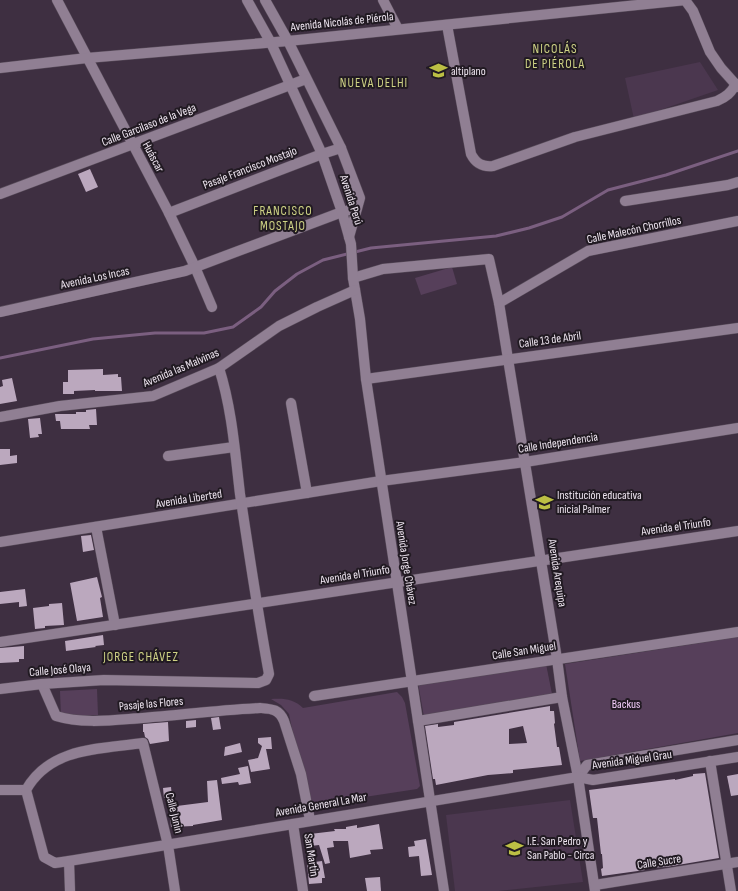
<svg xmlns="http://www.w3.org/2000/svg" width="738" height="891" viewBox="0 0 738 891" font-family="'Sofia Sans Condensed',sans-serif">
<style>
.built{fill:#4b374f}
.green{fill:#563f5a}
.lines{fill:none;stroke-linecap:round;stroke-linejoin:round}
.stream{stroke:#7b5f80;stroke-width:3}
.building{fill:#bba8be;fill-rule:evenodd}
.minor-casing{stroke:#594d5b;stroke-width:11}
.tertiary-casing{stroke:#594d5b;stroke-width:11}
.minor{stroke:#907f93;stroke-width:10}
.tertiary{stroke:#907f93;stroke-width:10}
.labels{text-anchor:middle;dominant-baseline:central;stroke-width:4;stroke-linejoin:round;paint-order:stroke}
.street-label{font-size:12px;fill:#eee5f0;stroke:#211a22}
.poi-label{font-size:12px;fill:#eee5f0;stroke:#211a22;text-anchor:start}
.park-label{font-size:12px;fill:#f5cffc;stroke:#211a22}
.neighbourhood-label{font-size:13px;letter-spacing:1px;fill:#cfd385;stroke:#211a22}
</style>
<rect width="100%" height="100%" fill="#3e2f41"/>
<!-- built -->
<g class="built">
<polygon points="700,62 718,90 634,119 625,78"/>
<polygon points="570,800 583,882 499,891 455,891 446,815"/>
</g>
<!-- green -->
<g class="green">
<polygon points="452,267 457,284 421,295 415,278"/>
<polygon points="738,637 738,733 580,761 565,664"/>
<polygon points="546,664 552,694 424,717 418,683"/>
<polygon points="97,689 98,715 61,717 60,691"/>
<path d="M397,692l5,5 3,6 15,83 -3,3 -105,16 -5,-3 -18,-88 -8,-9 -10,-6c13,-1 23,0 32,9z"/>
</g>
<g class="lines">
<!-- stream -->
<polyline class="stream" points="0,358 93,339 155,333 204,333 233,327 261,307 275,291 297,274 323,260 371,248 496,236 529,228 562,217 608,190 666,175 738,151"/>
</g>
<!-- building -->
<g class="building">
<polygon points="90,169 98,187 86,192 78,174"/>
<polygon points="103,369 103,375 118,374 118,377 121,377 122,391 95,391 95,390 74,391 74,394 63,394 63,382 68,382 68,370"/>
<polygon points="12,378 17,401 0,404 0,387 3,386 2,380"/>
<polygon points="96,409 97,425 89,425 90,429 61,429 60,421 56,421 55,414 76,414 76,412 86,412 86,410"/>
<polygon points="40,418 42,434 38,434 39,437 30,438 28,419"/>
<polygon points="0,449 10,449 10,456 17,455 17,463 0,465"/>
<polygon points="91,535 94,550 83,552 81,536"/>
<polygon points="97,577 102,597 100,598 103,617 77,621 70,583"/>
<polygon points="25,589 27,606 19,607 19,602 0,604 0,592"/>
<polygon points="62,603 64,625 45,626 45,628 35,629 33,608 49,606 49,604"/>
<polygon points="103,635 104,645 95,646 96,647 66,651 65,641"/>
<polygon points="24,646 24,659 19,659 19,662 0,663 0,648"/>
<path d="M550,706v5h4l1,12 -1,1 3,23h2l3,18 -49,5v3l-25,2 -52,10 -1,-6h-2l-8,-53 13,-2v3l16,-2v-3zM523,726l4,17 -18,1v-15z"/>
<polygon points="219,717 221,729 213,730 211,718"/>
<polygon points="196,720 196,727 186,728 186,721"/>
<polygon points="168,722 169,741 150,744 148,739 145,737 144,732 143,732 143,724"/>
<polygon points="271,737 272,749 266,749 270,769 251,772 248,760 258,758 262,746 258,743 258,738"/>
<polygon points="240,743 242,752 224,756 225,747"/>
<polygon points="248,766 251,783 239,785 238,782 222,784 221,778 240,774 238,768"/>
<polygon points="705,773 719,858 666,867 645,868 645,870 602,876 601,869 603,868 602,854 601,854 597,818 593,818 589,790 675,779 675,780 693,776 693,774"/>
<polygon points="738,774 738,795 731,796 727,776"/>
<polygon points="217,780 222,820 193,825 193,826 171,827 169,807 208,802 207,781"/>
<polygon points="171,787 172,797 164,798 163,788"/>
<polygon points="379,824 383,849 370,850 371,854 350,858 348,841 333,841 334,847 327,848 330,863 325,864 319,845 311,846 310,834 335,831 334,829 346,829 346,827 357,825 357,828"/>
<polygon points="426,839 432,875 421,876 419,856 409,857 408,847 415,846 414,841"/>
<polygon points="322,861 325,878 322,878 322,883 309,884 307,863"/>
<polygon points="380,877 381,891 367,891 365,878"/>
</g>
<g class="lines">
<defs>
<g id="minor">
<polyline points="57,0 169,213 195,267 212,307"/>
<polyline points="383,0 398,29"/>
<polyline points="685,0 693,11 710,52 721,68 738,87"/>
<path d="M447,25l24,129c5,10 12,13 22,12l82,-29 142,-36c9,-4 14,-8 19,-17h2"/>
<polyline points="0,68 87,58 288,41 686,0"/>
<polyline points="625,201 728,185 738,182"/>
<polyline points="169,213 322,154 341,148"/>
<polyline points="353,278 383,269 489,259 499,303 508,359 557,659 562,697 578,777 595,891"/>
<polyline points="499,303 588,251 738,221"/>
<polyline points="0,312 185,271 342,212 357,208"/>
<polyline points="366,379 738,328"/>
<polyline points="291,403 307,493"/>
<polyline points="168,456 234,447"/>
<polyline points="96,527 115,625"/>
<polyline points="0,542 381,481 525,462 738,428"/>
<polyline points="0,642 738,531"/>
<path d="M42,684l14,32c23,7 49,5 73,3 44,-3 87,-9 131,-11 12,1 19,1 24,13l17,53 9,46"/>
<path d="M0,689l42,-5 62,-4 154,3 8,-3 3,-6c-11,-60 -20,-120 -29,-180 -5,-42 -8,-85 -21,-126"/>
<polyline points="314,696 738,632"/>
<polyline points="418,721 562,697"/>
<polyline points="710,761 731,891"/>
<polyline points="0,790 26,790"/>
<polyline points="430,800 444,891"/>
<polyline points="69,861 70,891"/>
<polyline points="595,885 738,862"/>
<path d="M175,891l-7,-46 -25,-102c-42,6 -93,4 -117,47l18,67 11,6 14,-2 224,-37"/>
</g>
<g id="tertiary">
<polyline points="247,0 271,43 322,154 342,212 351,244 353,278 360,319 366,379 430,800"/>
<polyline points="265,0 288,41 341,148 360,198 349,237"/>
<polyline points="0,194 306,79"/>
<polyline points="0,417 60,406 153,396 219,368 279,326 317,307 355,290"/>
<polyline points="578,777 587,765 738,740"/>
<polyline points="303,891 293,824 578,777 593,780 738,757"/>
</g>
</defs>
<!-- minor casing -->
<use href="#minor" class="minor-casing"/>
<!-- tertiary casing -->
<use href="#tertiary" class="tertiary-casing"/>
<!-- minor -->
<use href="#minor" class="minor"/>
<!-- tertiary -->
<use href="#tertiary" class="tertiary"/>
</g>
<!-- icons -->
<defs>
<symbol id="university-bare" viewBox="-9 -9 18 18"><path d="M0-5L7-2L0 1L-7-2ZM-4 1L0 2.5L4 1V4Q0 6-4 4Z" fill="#bcbf44" stroke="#211a22" stroke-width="2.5" paint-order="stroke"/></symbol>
<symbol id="school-bare" viewBox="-9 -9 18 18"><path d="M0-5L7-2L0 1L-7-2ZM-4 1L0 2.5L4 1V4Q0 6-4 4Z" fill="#bcbf44" stroke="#211a22" stroke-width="2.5" paint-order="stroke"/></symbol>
</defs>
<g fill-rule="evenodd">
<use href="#university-bare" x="426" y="58" width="25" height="25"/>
<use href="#school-bare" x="532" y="490" width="25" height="25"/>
<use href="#school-bare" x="502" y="836" width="25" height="25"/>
</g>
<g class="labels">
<!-- street labels -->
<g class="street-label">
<text transform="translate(342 22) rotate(-6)">Avenida Nicolás de Piérola</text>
<text transform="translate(149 125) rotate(-21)">Calle Garcilaso de la Vega</text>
<text transform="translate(153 157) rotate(62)">Huáscar</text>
<text transform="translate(250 168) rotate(-21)">Pasaje Francisco Mostajo</text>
<text transform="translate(351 200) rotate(72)">Avenida Perú</text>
<text transform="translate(634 230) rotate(-12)">Calle Malecón Chorrillos</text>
<text transform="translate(95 278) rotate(-12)">Avenida Los Incas</text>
<text transform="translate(550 340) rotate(-8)">Calle 13 de Abril</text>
<text transform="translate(181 368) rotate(-23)">Avenida las Malvinas</text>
<text transform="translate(558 443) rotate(-9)">Calle Independencia</text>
<text transform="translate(189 499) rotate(-9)">Avenida Liberted</text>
<text transform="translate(676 527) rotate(-8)">Avenida el Triunfo</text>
<text transform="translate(406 563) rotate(81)">Avenida Jorge Chávez</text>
<text transform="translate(557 573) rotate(81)">Avenida Arequipa</text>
<text transform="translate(355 575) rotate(-9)">Avenida el Triunfo</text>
<text transform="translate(524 651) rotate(-9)">Calle San Miguel</text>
<text transform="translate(60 670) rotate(-5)">Calle José Olaya</text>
<text transform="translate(151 704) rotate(-5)">Pasaje las Flores</text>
<text transform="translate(632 760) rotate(-8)">Avenida Miguel Grau</text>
<text transform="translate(321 805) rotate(-10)">Avenida General La Mar</text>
<text transform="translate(174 813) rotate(76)">Calle Junin</text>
<text transform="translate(311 855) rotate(81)">San Martin</text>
<text transform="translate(659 862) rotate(-9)">Calle Sucre</text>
</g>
<!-- poi labels -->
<g class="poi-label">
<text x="451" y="71">altiplano</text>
<text x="557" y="495">Institución educativa<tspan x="557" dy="14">inicial Palmer</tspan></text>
<text x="527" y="841">I.E. San Pedro y<tspan x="527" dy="14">San Pablo - Circa</tspan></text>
</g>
<!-- park labels -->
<g class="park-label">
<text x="626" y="704">Backus</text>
</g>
<!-- neighbourhood labels -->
<g class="neighbourhood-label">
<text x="555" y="49">NICOLÁS<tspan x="555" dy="15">DE PIÉROLA</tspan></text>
<text x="374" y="83">NUEVA DELHI</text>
<text x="283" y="211">FRANCISCO<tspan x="283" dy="15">MOSTAJO</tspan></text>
<text x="141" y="657">JORGE CHÁVEZ</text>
</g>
</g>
</svg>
